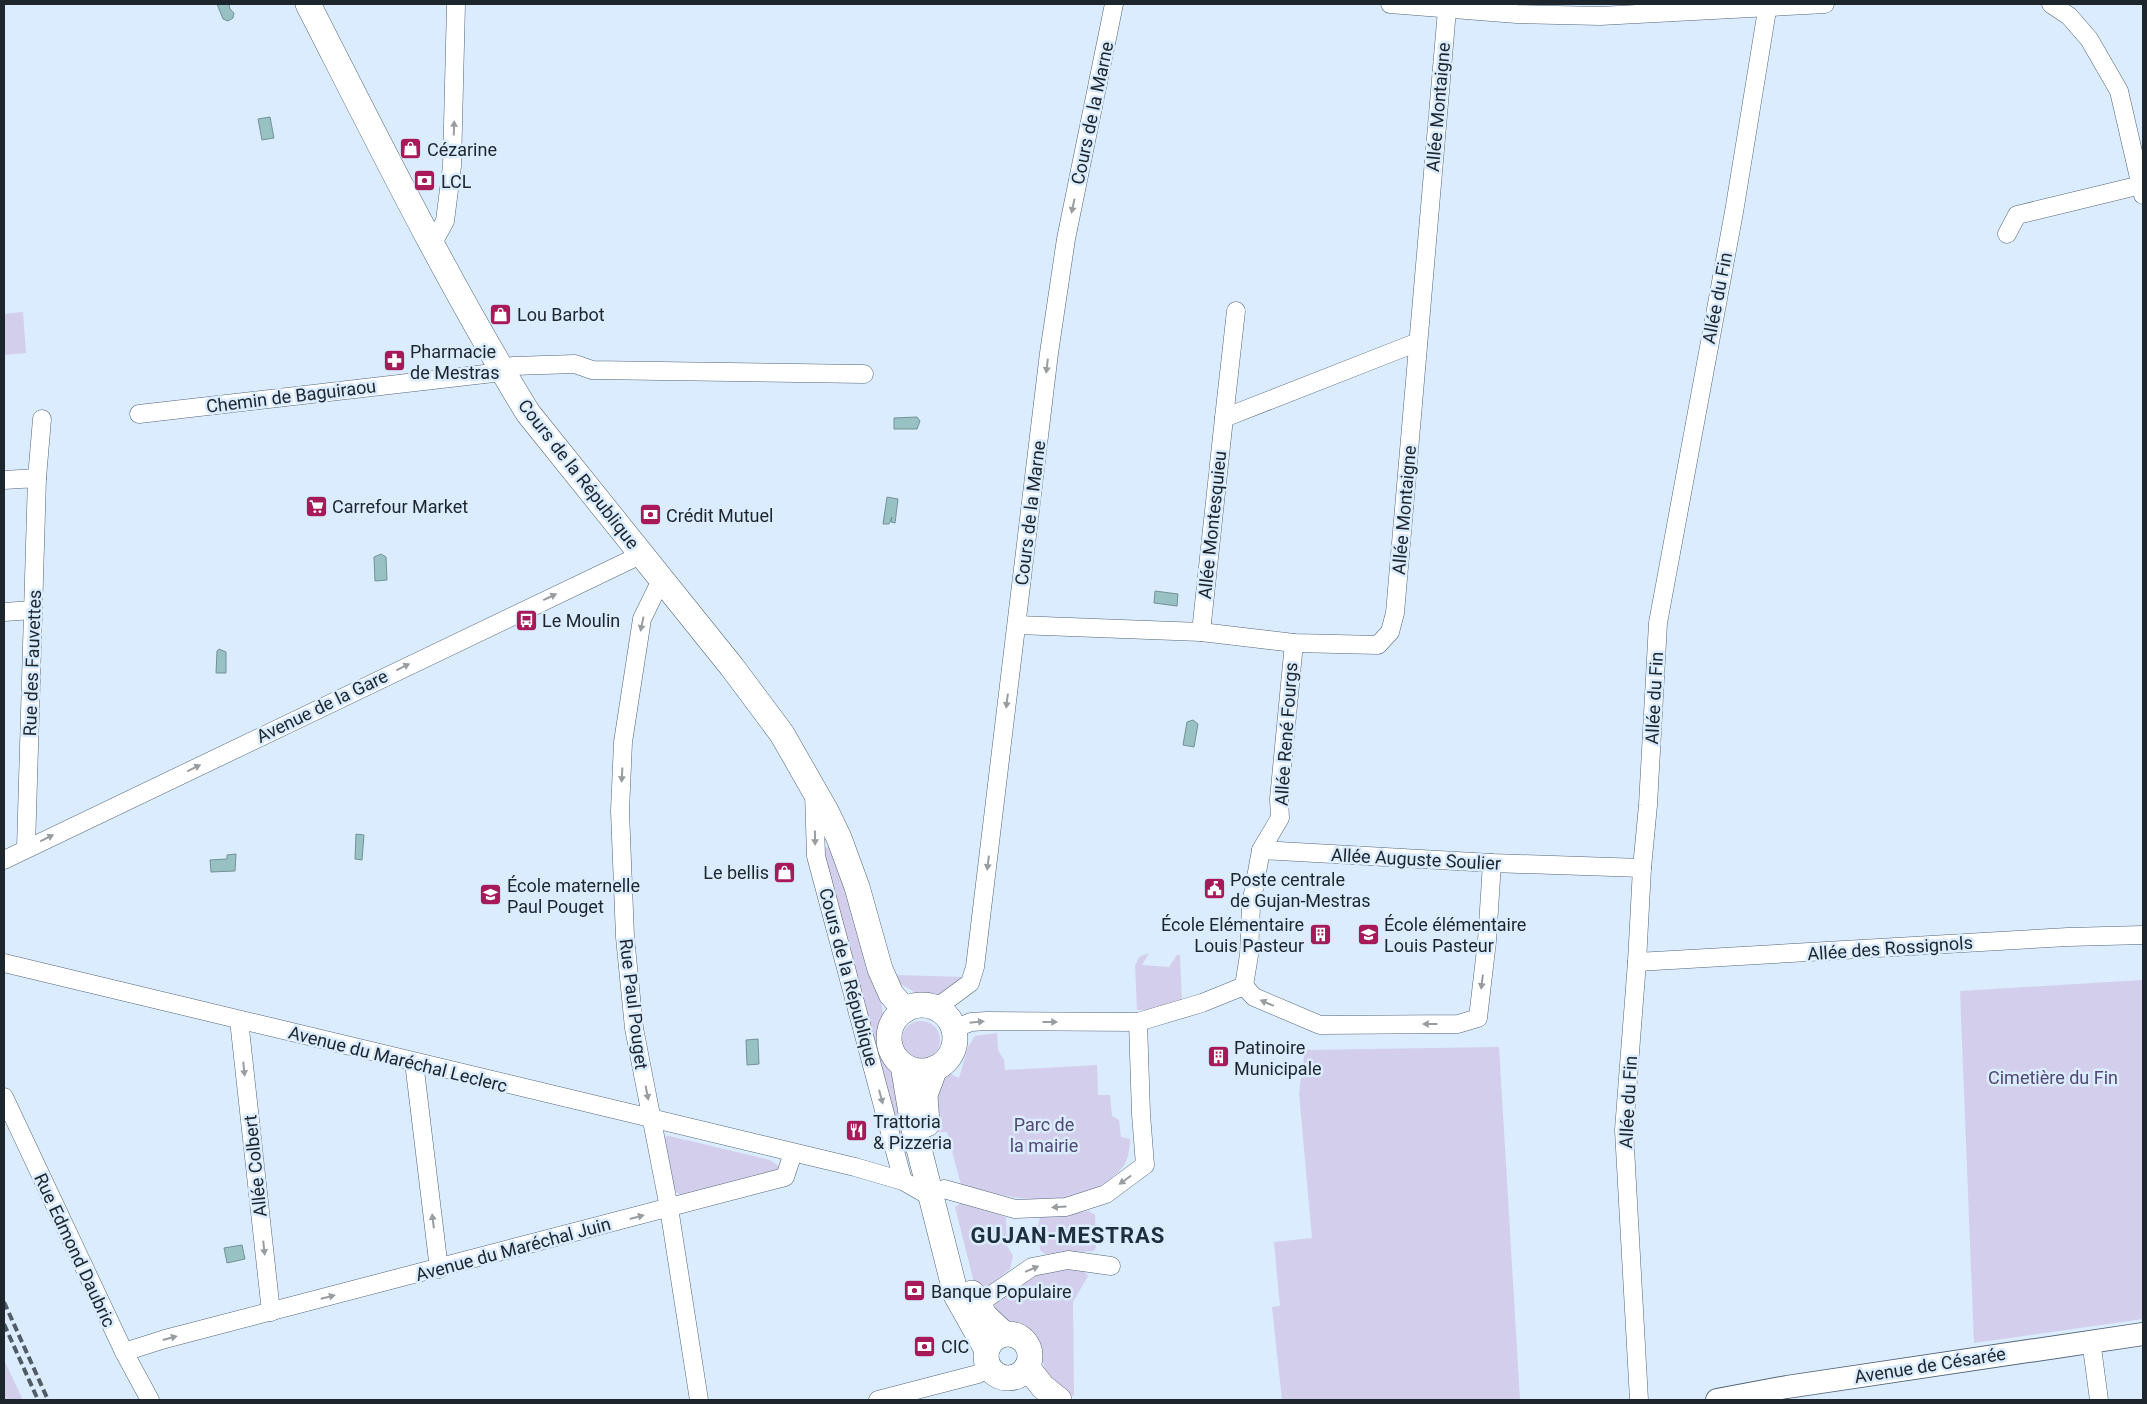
<svg xmlns="http://www.w3.org/2000/svg" width="2147" height="1404" viewBox="0 0 2147 1404" font-family="Roboto,sans-serif">
<style>
.green{fill:#d3ceeb}
.water{fill:#98c1c4;stroke:#739297}
.lines{fill:none;stroke-linecap:round;stroke-linejoin:round}
.minor-casing{stroke:#526577;stroke-width:19}
.tertiary-casing{stroke:#526577;stroke-width:24}
.secondary-casing{stroke:#526577;stroke-width:26}
.minor{stroke:#fff;stroke-width:18}
.tertiary{stroke:#fff;stroke-width:22}
.secondary{stroke:#fff;stroke-width:25}
.rail{stroke:#515c67;stroke-width:4;stroke-dasharray:8 4;stroke-linecap:butt}
.oneway{fill:#999da0}
.labels{text-anchor:middle;dominant-baseline:central;stroke-width:5;stroke-linejoin:round;paint-order:stroke}
.street-label{font-size:18px;fill:#1d252d;stroke:#daecfd}
.poi-label{font-size:18px;fill:#1d252d;stroke:#daecfd;text-anchor:start}
.park-label{font-size:18px;fill:#514875;stroke:#daecfd}
.district-label{font-size:22px;font-weight:bold;letter-spacing:1px;fill:#1e3040;stroke:#daecfd}
</style>
<rect width="100%" height="100%" fill="#daecfd"/>
<!-- green -->
<g class="green">
<polygon points="23,312 26,353 4,355 4,314"/>
<polygon points="829,846 835,851 871,975 881,1002 883,1015 878,1035 879,1047 883,1060 892,1071 909,1154 905,1154 902,1149 823,850"/>
<polygon points="1149,953 1142,965 1169,967 1177,955 1180,955 1182,1002 1158,1010 1137,1010 1135,966 1139,957"/>
<polygon points="897,975 962,977 948,993 923,997 899,983"/>
<polygon points="2143,980 2143,1319 1974,1343 1960,991"/>
<circle cx="921" cy="1040" r="19"/>
<path d="M997,1033l1,17 6,10 1,10 92,-5 1,30h12l2,21 7,4 2,17 9,2c-1,24 -6,30 -25,44 -42,30 -98,14 -144,2l-14,-53h-10l-6,-8 4,-37 14,-14 10,5 9,-31 7,-11z"/>
<polygon points="1499,1047 1520,1400 1282,1400 1272,1307 1280,1306 1274,1242 1312,1238 1299,1093 1305,1050"/>
<polygon points="669,1136 770,1160 780,1167 776,1173 681,1196 673,1189 664,1137"/>
<polygon points="961,1203 1006,1217 1007,1246 1013,1256 1010,1269 983,1291 976,1290 955,1207"/>
<polygon points="1089,1211 1095,1215 1096,1247 1094,1251 1045,1254 1040,1250 1038,1225 1040,1217"/>
<polygon points="1066,1268 1085,1272 1088,1276 1073,1302 1074,1396 1053,1386 1044,1366 1034,1333 1015,1321 1005,1322 996,1314 995,1304 1031,1276"/>
<polygon points="4,1360 23,1400 4,1400"/>
</g>
<!-- water -->
<g class="water">
<polygon points="217,4 229,4 230,9 234,13 233,18 228,21 223,19"/>
<polygon points="270,117 274,138 262,140 258,119"/>
<polygon points="917,417 920,421 917,429 894,429 894,418"/>
<polygon points="887,497 898,499 895,523 891,522 892,517 889,524 883,524"/>
<polygon points="381,554 386,557 387,580 375,581 374,557"/>
<polygon points="1155,591 1178,594 1177,606 1154,603"/>
<polygon points="219,649 226,652 226,673 216,673 217,651"/>
<polygon points="1193,720 1198,724 1194,747 1183,745 1187,722"/>
<polygon points="356,834 364,835 362,860 355,859"/>
<polygon points="236,854 235,871 211,872 210,860 227,859 227,855"/>
<polygon points="758,1039 759,1064 747,1065 746,1040"/>
<polygon points="242,1245 245,1259 227,1263 224,1248"/>
</g>
<g class="lines">
<defs>
<g id="minor">
<polyline points="1390,4 1517,14 1600,16 1825,4"/>
<polyline points="2051,4 2069,16 2089,39 2119,91 2143,195"/>
<polyline points="2007,234 2017,215 2141,185"/>
<polyline points="433,243 445,221 452,166 456,4"/>
<polyline points="139,414 502,372 513,366 575,364 592,370 864,374"/>
<polyline points="1224,418 1236,311"/>
<polyline points="37,478 42,419"/>
<polyline points="4,480 37,478 26,848"/>
<polyline points="661,580 642,619 623,742 620,811 625,937 634,1028 669,1208 699,1400"/>
<polyline points="4,612 33,610"/>
<polyline points="1017,625 1201,632 1294,643 1378,645 1390,632 1395,613 1447,10"/>
<polyline points="1201,632 1224,418 1418,342"/>
<polyline points="814,792 816,856 903,1181"/>
<polyline points="1261,850 1492,863 1642,868"/>
<polyline points="4,860 630,560 640,553"/>
<polyline points="1637,962 2068,937 2143,935"/>
<polyline points="4,963 855,1167 903,1181 931,1197"/>
<polyline points="1244,986 1254,997 1320,1025 1458,1024 1478,1018 1487,941 1492,863"/>
<polyline points="936,1008 970,983 975,967 1049,353 1066,239 1114,4"/>
<polyline points="239,1020 271,1312"/>
<polyline points="954,1029 971,1022 987,1021 1138,1022 1202,1003 1244,986 1249,955 1251,905 1261,850 1280,818 1279,799 1294,643"/>
<polyline points="414,1062 439,1269"/>
<polyline points="4,1097 124,1352 150,1400"/>
<polyline points="944,1189 1015,1209 1066,1207 1106,1194 1145,1165 1141,1114 1138,1022"/>
<polyline points="977,1305 1032,1267 1068,1260 1111,1266"/>
<polyline points="2091,1340 2099,1400"/>
<polyline points="124,1352 165,1339 785,1177 793,1153"/>
<polyline points="878,1400 978,1374 988,1366"/>
<polyline points="1639,1400 1624,1130 1637,962 1642,868 1648,805 1658,623 1734,212 1768,4"/>
</g>
<polyline id="tertiary" points="1717,1400 1787,1387 2143,1334"/>
<g id="secondary">
<path d="M308,4c70,137 139,277 220,409l204,254 50,67 44,77 13,27 18,49 23,82 11,25 14,16"/>
<circle cx="922" cy="1038" r="33"/>
<polyline points="903,1065 913,1125 956,1295 987,1350"/>
<polyline points="927,1124 925,1095 935,1068"/>
<polyline points="972,1293 985,1316 1004,1334"/>
<circle cx="1008" cy="1356" r="22"/>
<polyline points="1027,1367 1043,1387 1059,1400"/>
</g>
</defs>
<!-- minor casing -->
<use href="#minor" class="minor-casing"/>
<!-- tertiary casing -->
<use href="#tertiary" class="tertiary-casing"/>
<!-- secondary casing -->
<use href="#secondary" class="secondary-casing"/>
<!-- minor -->
<use href="#minor" class="minor"/>
<!-- tertiary -->
<use href="#tertiary" class="tertiary"/>
<!-- secondary -->
<use href="#secondary" class="secondary"/>
<!-- rail -->
<g class="rail">
<polyline points="4,1302 48,1400"/>
<polyline points="4,1324 38,1400"/>
</g>
</g>
<!-- one-way arrows -->
<defs><path id="oneway-solid" d="M-6-.8H1V-3.2L6.5 0L1 3.2V.8H-6Z" transform="scale(1.25)"/></defs>
<g class="oneway">
<use href="#oneway-solid" transform="translate(454 128) rotate(-88)"/>
<use href="#oneway-solid" transform="translate(1073 206) rotate(102)"/>
<use href="#oneway-solid" transform="translate(1047 366) rotate(97)"/>
<use href="#oneway-solid" transform="translate(550 597) rotate(-25)"/>
<use href="#oneway-solid" transform="translate(642 624) rotate(102)"/>
<use href="#oneway-solid" transform="translate(403 667) rotate(-26)"/>
<use href="#oneway-solid" transform="translate(1007 701) rotate(97)"/>
<use href="#oneway-solid" transform="translate(194 768) rotate(-26)"/>
<use href="#oneway-solid" transform="translate(622 775) rotate(93)"/>
<use href="#oneway-solid" transform="translate(47 838) rotate(-26)"/>
<use href="#oneway-solid" transform="translate(815 838) rotate(89)"/>
<use href="#oneway-solid" transform="translate(988 863) rotate(97)"/>
<use href="#oneway-solid" transform="translate(1482 982) rotate(97)"/>
<use href="#oneway-solid" transform="translate(1267 1003) rotate(-157)"/>
<use href="#oneway-solid" transform="translate(977 1022) rotate(-6)"/>
<use href="#oneway-solid" transform="translate(1050 1022)"/>
<use href="#oneway-solid" transform="translate(1430 1024) rotate(180)"/>
<use href="#oneway-solid" transform="translate(244 1069) rotate(84)"/>
<use href="#oneway-solid" transform="translate(647 1093) rotate(79)"/>
<use href="#oneway-solid" transform="translate(881 1097) rotate(75)"/>
<use href="#oneway-solid" transform="translate(1125 1180) rotate(144)"/>
<use href="#oneway-solid" transform="translate(1059 1207) rotate(176)"/>
<use href="#oneway-solid" transform="translate(637 1217) rotate(-15)"/>
<use href="#oneway-solid" transform="translate(433 1221) rotate(-97)"/>
<use href="#oneway-solid" transform="translate(264 1248) rotate(84)"/>
<use href="#oneway-solid" transform="translate(1032 1269) rotate(-23)"/>
<use href="#oneway-solid" transform="translate(328 1297) rotate(-14)"/>
<use href="#oneway-solid" transform="translate(170 1338) rotate(-15)"/>
</g>
<!-- icons -->
<defs>
<symbol id="shop-square" viewBox="-11 -11 22 22"><rect x="-9" y="-9" width="18" height="18" rx="4" fill="#a71959" stroke="#daecfd"/><path d="M-5-2.5h2.3a2.7 3.5 0 0 1 5.4 0H5L5.5 6h-11ZM-1.5-2.5h3a1.5 2.3 0 0 0-3 0Z" fill="#fff"/></symbol>
<symbol id="bank-square" viewBox="-11 -11 22 22"><rect x="-9" y="-9" width="18" height="18" rx="4" fill="#a71959" stroke="#daecfd"/><path d="M-6-4H6V4H-6ZM0-2.3a2.3 2.3 0 1 0 0 4.6a2.3 2.3 0 1 0 0-4.6Z" fill="#fff"/></symbol>
<symbol id="pharmacy-square" viewBox="-11 -11 22 22"><rect x="-9" y="-9" width="18" height="18" rx="4" fill="#a71959" stroke="#daecfd"/><path d="M-2-6h4v4h4v4h-4v4h-4v-4h-4v-4h4Z" fill="#fff"/></symbol>
<symbol id="supermarket-square" viewBox="-11 -11 22 22"><rect x="-9" y="-9" width="18" height="18" rx="4" fill="#a71959" stroke="#daecfd"/><path d="M-6-5.5h2.5l.6 2H6L4.5 2H-2.5L-4.4-4H-6ZM-1.5 3.2a1.3 1.3 0 1 0 .1 0ZM3 3.2a1.3 1.3 0 1 0 .1 0Z" fill="#fff"/></symbol>
<symbol id="bus-square" viewBox="-11 -11 22 22"><rect x="-9" y="-9" width="18" height="18" rx="4" fill="#a71959" stroke="#daecfd"/><path d="M-5-6H5V4H4V6H2V4H-2V6H-4V4H-5ZM-3.5-4V0h7V-4ZM-3.5 1.2v1.5H-2V1.2ZM2 1.2v1.5H3.5V1.2Z" fill="#fff"/></symbol>
<symbol id="civic-square" viewBox="-11 -11 22 22"><rect x="-9" y="-9" width="18" height="18" rx="4" fill="#a71959" stroke="#daecfd"/><path d="M-.6-6.5H3V-4.5H.6V-3L4-1V1h2V6H-6V1h2V-1L-.6-3ZM-1.2 2.5V6h2.4V2.5Z" fill="#fff"/></symbol>
<symbol id="school-square" viewBox="-11 -11 22 22"><rect x="-9" y="-9" width="18" height="18" rx="4" fill="#a71959" stroke="#daecfd"/><path d="M0-5L7-2L0 1L-7-2ZM-4 1L0 2.5L4 1V4Q0 6-4 4Z" fill="#fff"/></symbol>
<symbol id="building-square" viewBox="-11 -11 22 22"><rect x="-9" y="-9" width="18" height="18" rx="4" fill="#a71959" stroke="#daecfd"/><path d="M-4-6H4V6H1V3H-1V6H-4ZM-2.5-4.3h1.7v1.8h-1.7ZM.8-4.3h1.7v1.8H.8ZM-2.5-1h1.7V.8h-1.7ZM.8-1h1.7V.8H.8Z" fill="#fff"/></symbol>
<symbol id="restaurant-square" viewBox="-11 -11 22 22"><rect x="-9" y="-9" width="18" height="18" rx="4" fill="#a71959" stroke="#daecfd"/><path d="M-5-6h1v4h1v-4h1v4h1v-4h1v5L-1.5 .5V6h-2V.5L-5-1ZM5-6V6H3V1.5H1.5Q1.5-4 5-6Z" fill="#fff"/></symbol>
</defs>
<g fill-rule="evenodd">
<use href="#shop-square" x="398" y="136" width="25" height="25"/>
<use href="#bank-square" x="412" y="168" width="25" height="25"/>
<use href="#shop-square" x="488" y="302" width="25" height="25"/>
<use href="#pharmacy-square" x="382" y="348" width="25" height="25"/>
<use href="#supermarket-square" x="304" y="494" width="25" height="25"/>
<use href="#bank-square" x="638" y="502" width="25" height="25"/>
<use href="#bus-square" x="514" y="608" width="25" height="25"/>
<use href="#shop-square" x="772" y="860" width="25" height="25"/>
<use href="#civic-square" x="1202" y="876" width="25" height="25"/>
<use href="#school-square" x="478" y="882" width="25" height="25"/>
<use href="#building-square" x="1308" y="922" width="25" height="25"/>
<use href="#school-square" x="1356" y="922" width="25" height="25"/>
<use href="#building-square" x="1206" y="1044" width="25" height="25"/>
<use href="#restaurant-square" x="844" y="1118" width="25" height="25"/>
<use href="#bank-square" x="902" y="1278" width="25" height="25"/>
<use href="#bank-square" x="912" y="1334" width="25" height="25"/>
</g>
<g class="labels">
<!-- street labels -->
<g class="street-label">
<text transform="translate(1438 107) rotate(-85)">Allée Montaigne</text>
<text transform="translate(1092 113) rotate(-78)">Cours de la Marne</text>
<text transform="translate(1717 298) rotate(-79)">Allée du Fin</text>
<text transform="translate(291 396) rotate(-7)">Chemin de Baguiraou</text>
<text transform="translate(579 474) rotate(52)">Cours de la République</text>
<text transform="translate(1404 510) rotate(-85)">Allée Montaigne</text>
<text transform="translate(1030 513) rotate(-83)">Cours de la Marne</text>
<text transform="translate(1212 525) rotate(-84)">Allée Montesquieu</text>
<text transform="translate(32 663) rotate(-88)">Rue des Fauvettes</text>
<text transform="translate(1654 698) rotate(-87)">Allée du Fin</text>
<text transform="translate(322 706) rotate(-26)">Avenue de la Gare</text>
<text transform="translate(1286 734) rotate(-86)">Allée René Fourgs</text>
<text transform="translate(1416 859) rotate(3)">Allée Auguste Soulier</text>
<text transform="translate(1890 948) rotate(-4)">Allée des Rossignols</text>
<text transform="translate(849 977) rotate(75)">Cours de la République</text>
<text transform="translate(634 1004) rotate(83)">Rue Paul Pouget</text>
<text transform="translate(398 1059) rotate(14)">Avenue du Maréchal Leclerc</text>
<text transform="translate(1628 1102) rotate(-87)">Allée du Fin</text>
<text transform="translate(255 1166) rotate(-96)">Allée Colbert</text>
<text transform="translate(513 1249) rotate(-15)">Avenue du Maréchal Juin</text>
<text transform="translate(75 1250) rotate(65)">Rue Edmond Daubric</text>
<text transform="translate(1930 1365) rotate(-9)">Avenue de Césarée</text>
</g>
<!-- poi labels -->
<g class="poi-label">
<text x="427" y="149">Cézarine</text>
<text x="441" y="181">LCL</text>
<text x="517" y="314">Lou Barbot</text>
<text x="410" y="351">Pharmacie<tspan x="410" dy="21">de Mestras</tspan></text>
<text x="332" y="506">Carrefour Market</text>
<text x="666" y="515">Crédit Mutuel</text>
<text x="542" y="620">Le Moulin</text>
<text x="769" y="872" text-anchor="end">Le bellis</text>
<text x="1230" y="879">Poste centrale<tspan x="1230" dy="21">de Gujan-Mestras</tspan></text>
<text x="507" y="885">École maternelle<tspan x="507" dy="21">Paul Pouget</tspan></text>
<text x="1304" y="924" text-anchor="end">École Elémentaire<tspan x="1304" dy="21">Louis Pasteur</tspan></text>
<text x="1384" y="924">École élémentaire<tspan x="1384" dy="21">Louis Pasteur</tspan></text>
<text x="1234" y="1047">Patinoire<tspan x="1234" dy="21">Municipale</tspan></text>
<text x="873" y="1121">Trattoria<tspan x="873" dy="21">&amp; Pizzeria</tspan></text>
<text x="931" y="1291">Banque Populaire</text>
<text x="941" y="1346">CIC</text>
</g>
<!-- park labels -->
<g class="park-label">
<text x="2053" y="1077">Cimetière du Fin</text>
<text x="1044" y="1124">Parc de<tspan x="1044" dy="21">la mairie</tspan></text>
</g>
<!-- district labels -->
<g class="district-label">
<text x="1068" y="1235">GUJAN-MESTRAS</text>
</g>
</g>
<!-- border -->
<rect width="2147" height="1404" fill="none" stroke="#1d252d" stroke-width="10"/>
</svg>
